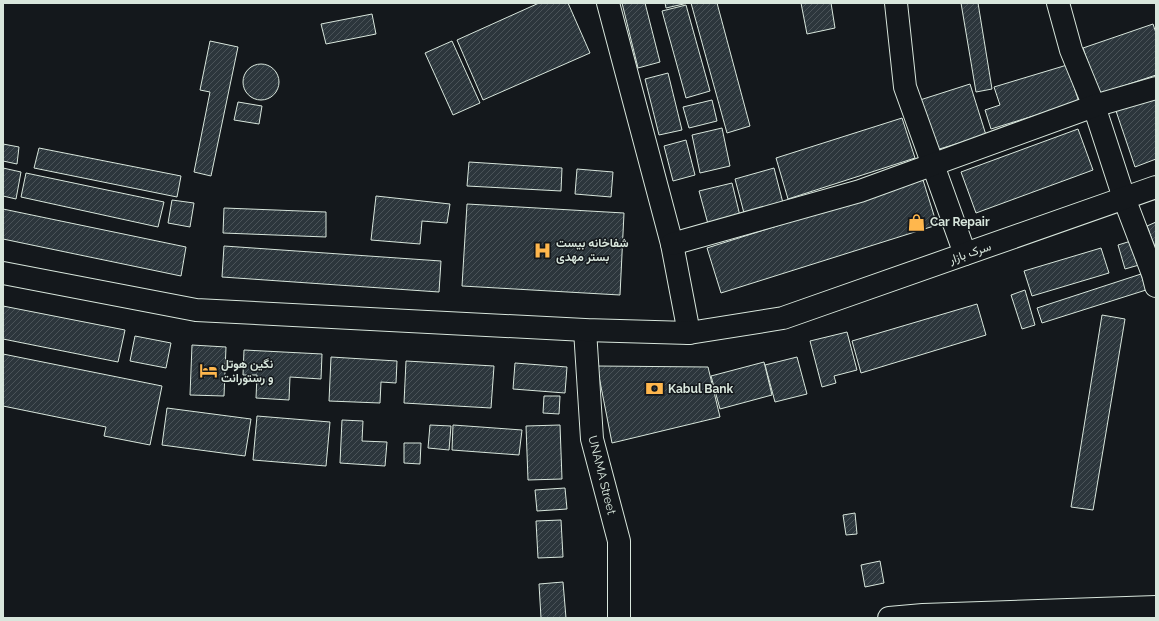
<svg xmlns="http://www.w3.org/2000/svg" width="1159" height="621" viewBox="0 0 1159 621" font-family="Raleway,Vazirmatn,sans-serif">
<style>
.building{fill:url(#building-hatch);stroke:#d8e6dc}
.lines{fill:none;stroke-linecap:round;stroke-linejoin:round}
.minor-casing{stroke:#d8e6dc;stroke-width:24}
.major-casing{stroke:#d8e6dc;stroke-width:24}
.minor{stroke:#14181c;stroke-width:22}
.major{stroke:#14181c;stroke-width:22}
.labels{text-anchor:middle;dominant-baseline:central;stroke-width:3;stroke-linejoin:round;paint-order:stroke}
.poi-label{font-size:12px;font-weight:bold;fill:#d8e6dc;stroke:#14181c;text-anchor:start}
.street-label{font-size:12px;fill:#d8e6dc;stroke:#14181c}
</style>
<defs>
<pattern id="building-hatch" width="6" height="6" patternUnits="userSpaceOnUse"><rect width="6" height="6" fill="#2c363c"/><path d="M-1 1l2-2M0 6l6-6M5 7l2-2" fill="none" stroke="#4a5358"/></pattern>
</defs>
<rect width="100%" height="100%" fill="#14181c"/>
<!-- building -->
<g class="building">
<polygon points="539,3 568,3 590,53 483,100 457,40"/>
<polygon points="622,3 645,3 660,62 638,68"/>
<polygon points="665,3 688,3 666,8"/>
<polygon points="691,3 717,3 750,126 727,133"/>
<polygon points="801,3 831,3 835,28 807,34"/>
<polygon points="961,3 978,3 992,89 976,92"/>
<polygon points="686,5 710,91 686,98 662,11"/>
<polygon points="372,14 376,34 326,44 321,24"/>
<polygon points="1153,24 1156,33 1156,75 1099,94 1083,48"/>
<polygon points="210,41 238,47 211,176 194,172 210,92 200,90"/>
<polygon points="452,41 480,103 453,115 425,53"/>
<circle cx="261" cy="82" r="18"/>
<polygon points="1067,65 1079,102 991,129 985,110 1000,105 994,87"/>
<polygon points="668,73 682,130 659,135 645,79"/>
<polygon points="970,84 986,135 936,150 920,100"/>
<polygon points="1156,97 1156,159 1135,167 1116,111"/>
<polygon points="712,100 717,121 689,128 683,107"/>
<polygon points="238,102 262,106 259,124 234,120"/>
<polygon points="902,118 915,158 788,199 776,158"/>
<polygon points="722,128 730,166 700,173 692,135"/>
<polygon points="1078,129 1093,170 976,213 961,172"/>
<polygon points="686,140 695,175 673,181 664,146"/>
<polygon points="3,144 19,147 17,164 3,161"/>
<polygon points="39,148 181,176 177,197 34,168"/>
<polygon points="469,162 562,168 561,191 467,186"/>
<polygon points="3,168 21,172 16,199 3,196"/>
<polygon points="774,168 783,203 744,213 735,179"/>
<polygon points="577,169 613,172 611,197 575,194"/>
<polygon points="26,173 164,202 158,227 21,197"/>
<polygon points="923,180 937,225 721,293 707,248"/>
<polygon points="732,183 740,216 708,224 699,191"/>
<polygon points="376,196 450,204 447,223 422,221 420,244 371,240"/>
<polygon points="172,200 194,203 190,227 168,223"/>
<polygon points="467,204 624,213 620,295 462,286"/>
<polygon points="224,208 326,212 326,237 223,233"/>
<polygon points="3,209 186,247 181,276 3,239"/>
<polygon points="1156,222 1156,250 1147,226"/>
<polygon points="1131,241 1139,265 1125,269 1118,245"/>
<polygon points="224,246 441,261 439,292 222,277"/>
<polygon points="1101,248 1109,273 1032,296 1024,271"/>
<polygon points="1141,274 1146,290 1042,323 1037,308"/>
<polygon points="1025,290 1035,325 1022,329 1011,295"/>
<polygon points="977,304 986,335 861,373 852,341"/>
<polygon points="3,306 125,330 118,362 3,339"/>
<polygon points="1102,315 1125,319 1093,510 1071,507"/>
<polygon points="847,332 857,370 834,376 836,383 822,387 810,341"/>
<polygon points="135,336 171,343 166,368 130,361"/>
<polygon points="192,345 226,347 224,396 190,395"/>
<polygon points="244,350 322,354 321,379 290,377 289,400 256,398 257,375 243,375"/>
<polygon points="3,354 162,386 150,445 104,436 106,427 3,406"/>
<polygon points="331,357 397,361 396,383 381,382 380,403 329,401"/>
<polygon points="797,357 807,394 775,402 765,365"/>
<polygon points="406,361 494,366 491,408 404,403"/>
<polygon points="764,362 772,395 720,409 711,376"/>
<polygon points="515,363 567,367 565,393 513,389"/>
<polygon points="597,366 708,367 720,417 612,443"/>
<polygon points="544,396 560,396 559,414 543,413"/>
<polygon points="167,408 251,419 245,456 162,445"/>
<polygon points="257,416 330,422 326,466 253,460"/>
<polygon points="342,420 363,421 362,441 387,442 385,466 340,463"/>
<polygon points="430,425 451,426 449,450 428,448"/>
<polygon points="453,425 522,430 519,455 452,450"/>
<polygon points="560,425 562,479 528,480 526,426"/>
<polygon points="404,443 421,443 420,464 404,463"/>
<polygon points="565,488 567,509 537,511 535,490"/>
<polygon points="855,513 857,534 846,535 843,515"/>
<polygon points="561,520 563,557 538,558 536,521"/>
<polygon points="880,561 884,583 865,587 861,565"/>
<polygon points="563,582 566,618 541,618 539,584"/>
</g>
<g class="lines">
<defs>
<g id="minor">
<polyline points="608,3 672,244 689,333"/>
<polyline points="896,3 905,87 965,254"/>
<polyline points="1058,3 1071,50 1094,106 1124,198 1153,274 1156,286"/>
<polyline points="672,244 860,191 1094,106 1156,88"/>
<polyline points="585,330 592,439 619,541 619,618"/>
<polyline points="889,618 923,615 1156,607"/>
</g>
<polyline id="major" points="3,273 196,310 585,330 689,333 783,318 1156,187"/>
</defs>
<!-- minor casing -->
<use href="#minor" class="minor-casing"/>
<!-- major casing -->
<use href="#major" class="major-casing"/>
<!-- minor -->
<use href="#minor" class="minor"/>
<!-- major -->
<use href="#major" class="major"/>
</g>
<!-- icons -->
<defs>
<symbol id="shop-bare" viewBox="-9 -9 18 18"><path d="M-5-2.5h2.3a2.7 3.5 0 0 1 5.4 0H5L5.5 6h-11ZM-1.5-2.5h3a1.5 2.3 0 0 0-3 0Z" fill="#ffb74d" stroke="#14181c" stroke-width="2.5" paint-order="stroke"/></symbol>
<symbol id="hospital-bare" viewBox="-9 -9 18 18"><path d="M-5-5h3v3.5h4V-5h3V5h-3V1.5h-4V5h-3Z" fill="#ffb74d" stroke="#14181c" stroke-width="2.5" paint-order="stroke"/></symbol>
<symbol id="hotel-bare" viewBox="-9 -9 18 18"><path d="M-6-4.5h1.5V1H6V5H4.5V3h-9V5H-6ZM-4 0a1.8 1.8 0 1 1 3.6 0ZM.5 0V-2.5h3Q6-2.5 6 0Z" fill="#ffb74d" stroke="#14181c" stroke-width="2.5" paint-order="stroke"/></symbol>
<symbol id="bank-bare" viewBox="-9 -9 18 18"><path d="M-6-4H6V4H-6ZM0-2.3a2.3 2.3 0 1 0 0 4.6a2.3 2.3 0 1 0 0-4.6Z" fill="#ffb74d" stroke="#14181c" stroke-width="2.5" paint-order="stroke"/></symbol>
</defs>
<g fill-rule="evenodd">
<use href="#shop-bare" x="904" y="210" width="25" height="25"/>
<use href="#hospital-bare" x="530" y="238" width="25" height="25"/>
<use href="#hotel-bare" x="196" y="358" width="25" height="25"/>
<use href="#bank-bare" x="642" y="376" width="25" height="25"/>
</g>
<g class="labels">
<!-- poi labels -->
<g class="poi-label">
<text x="930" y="222">Car Repair</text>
<text x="556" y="243">شفاخانه بیست<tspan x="556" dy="14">بستر مهدی</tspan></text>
<text x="221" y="364">نگین هوتل<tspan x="221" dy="14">و رستورانت</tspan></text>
<text x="668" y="389">Kabul Bank</text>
</g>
<!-- street labels -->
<g class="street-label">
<text transform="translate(970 253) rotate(-19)">سرک بازار</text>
<text transform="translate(602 475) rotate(76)">UNAMA Street</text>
</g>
</g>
<!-- border -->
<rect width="1159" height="621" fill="none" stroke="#d8e6dc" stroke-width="8"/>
</svg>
